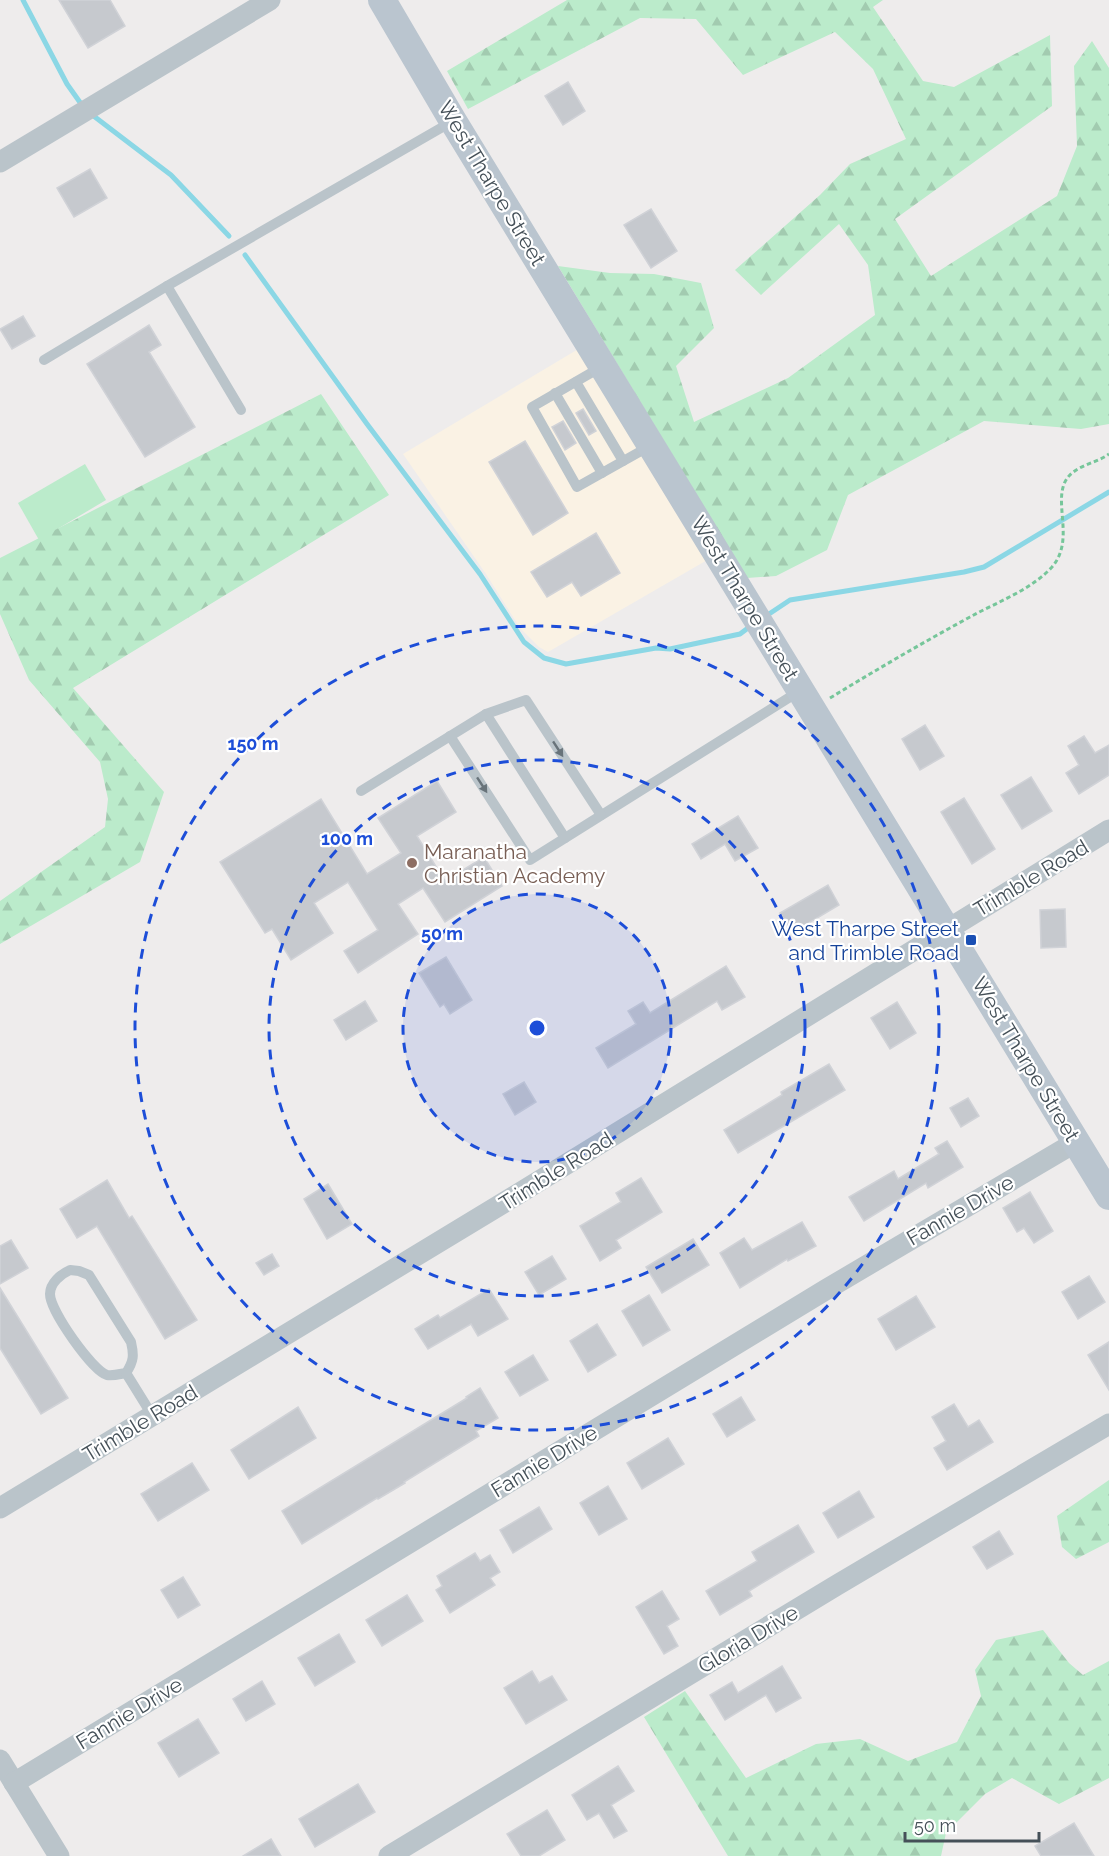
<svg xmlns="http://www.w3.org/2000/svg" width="1109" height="1856" viewBox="0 0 1109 1856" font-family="Raleway,sans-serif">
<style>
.commercial{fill:#faf2e4}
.grass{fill:#bbebcb}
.forest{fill:url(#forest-firs)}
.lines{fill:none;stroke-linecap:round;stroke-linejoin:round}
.stream{stroke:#8bd7e5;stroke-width:5}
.building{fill:#c6c9ce;stroke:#d0d2d7;stroke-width:1.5}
.path{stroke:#76c69a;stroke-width:3;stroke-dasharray:4.5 3;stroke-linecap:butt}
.service{stroke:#bac4ca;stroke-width:10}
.minor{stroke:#bac4ca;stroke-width:21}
.secondary{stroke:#bac5cf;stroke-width:28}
.oneway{fill:#68737a}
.ring{fill:none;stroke:#1d4ed8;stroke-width:3;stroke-dasharray:10 8}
.education-dot{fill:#8d6e63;stroke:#fff;stroke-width:2}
.transit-dot{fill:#1a4fb4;stroke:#fff;stroke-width:2}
.labels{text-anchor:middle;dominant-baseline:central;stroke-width:4.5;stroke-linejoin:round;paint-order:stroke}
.street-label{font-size:21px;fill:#455058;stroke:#fff}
.education-label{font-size:21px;fill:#785e54;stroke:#fff;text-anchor:start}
.transit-label{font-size:21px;fill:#164399;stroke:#fff;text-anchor:end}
.centre{fill:#1d4ed8;stroke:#fff;stroke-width:3}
.ring-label{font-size:18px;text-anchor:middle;font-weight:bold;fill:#1d4ed8;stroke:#fff;stroke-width:4.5;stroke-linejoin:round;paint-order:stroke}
</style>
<defs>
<pattern id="forest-firs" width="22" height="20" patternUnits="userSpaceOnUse" patternTransform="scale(1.5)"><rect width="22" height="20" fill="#bbebcb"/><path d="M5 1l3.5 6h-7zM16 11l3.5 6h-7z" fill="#a2cbb0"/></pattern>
</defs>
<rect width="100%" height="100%" fill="#eeecec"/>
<!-- commercial -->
<polygon class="commercial" points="580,348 709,559 548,652 539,647 520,628 486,574 403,454"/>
<!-- grass -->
<polygon class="grass" points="85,464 106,500 39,540 18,503"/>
<!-- forest -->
<g class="forest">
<polygon points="567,0 883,0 873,7 923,81 954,87 1050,35 1052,106 895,219 931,276 1057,196 1077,146 1074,66 1092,41 1109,68 1109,424 1081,429 984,421 848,495 827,550 776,576 747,578 558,266 610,273 654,274 701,283 714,328 676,366 694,422 788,378 875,315 868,265 839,224 761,295 735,270 820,195 850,164 906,139 873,69 835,32 743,75 696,19 640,18 468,109 447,71"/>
<polygon points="321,394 389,495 73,688 164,792 140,862 0,944 0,901 105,827 108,799 100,762 29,680 0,614 0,558"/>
<polygon points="1109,1480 1109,1542 1076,1559 1062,1547 1057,1516"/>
<polygon points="1043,1630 1069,1663 1083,1675 1109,1661 1109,1778 1059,1804 1012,1778 985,1794 946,1833 941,1856 728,1856 644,1717 685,1691 746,1778 816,1744 860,1739 908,1761 957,1742 981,1696 975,1670 996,1640"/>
</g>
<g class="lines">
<!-- stream -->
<g class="stream">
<polyline points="23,0 67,84 84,108"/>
<polyline points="91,114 171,175 229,236"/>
<polyline points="245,255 367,424 480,574 524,642 544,658 566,664 656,648 670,649 740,634 748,628"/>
<polyline points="769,614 790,600 964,572 984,567 1109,492"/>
</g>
</g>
<!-- building -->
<g class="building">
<polygon points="59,0 110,0 125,26 88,48"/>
<polygon points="568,82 585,111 563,125 545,96"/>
<polygon points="90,169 107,198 74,217 57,188"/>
<polygon points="651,209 677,251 651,268 624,225"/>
<polygon points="23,316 35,336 12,349 0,329"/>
<polygon points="149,325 161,345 149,352 195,427 145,457 87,364"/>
<polygon points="583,409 596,431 589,435 576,413"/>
<polygon points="563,421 576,443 565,450 552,427"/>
<polygon points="525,441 568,513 533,535 489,462"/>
<polygon points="596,533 620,573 581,596 572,582 547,597 531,572"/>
<polygon points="925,725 944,756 920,770 902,739"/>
<polygon points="1084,736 1095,753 1109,745 1109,775 1079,794 1066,773 1079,765 1068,746"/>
<polygon points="1031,777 1052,811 1022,829 1001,795"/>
<polygon points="437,781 456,812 417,836 445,881 484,857 502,886 445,922 423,888 398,904 418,934 358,973 344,951 378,930 348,882 314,903 333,933 291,960 272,929 265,933 220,862 321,799 367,874 401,853 378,818"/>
<polygon points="964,798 995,849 972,864 941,812"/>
<polygon points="738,816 758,848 735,861 725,844 701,859 692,844"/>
<polygon points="828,885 839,905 792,933 780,913"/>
<polygon points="1065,909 1066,947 1041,948 1040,910"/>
<polygon points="446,957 472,1000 450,1014 444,1004 440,1007 419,973"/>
<polygon points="726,966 745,997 722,1010 717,1001 608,1068 596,1048 636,1024 628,1011 643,1002 650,1013"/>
<polygon points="365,1001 377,1021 346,1040 334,1020"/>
<polygon points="897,1002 916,1033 890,1049 871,1018"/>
<polygon points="829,1064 845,1090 738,1153 724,1130 782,1095 781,1092"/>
<polygon points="524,1082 536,1102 515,1115 503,1094"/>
<polygon points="968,1098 979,1116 961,1127 950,1108"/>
<polygon points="947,1141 963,1167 928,1188 926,1183 864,1221 849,1197 894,1171 898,1179 939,1154 935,1148"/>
<polygon points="641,1178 662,1212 616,1240 621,1248 600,1261 580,1226 621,1202 616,1193"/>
<polygon points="107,1180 129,1218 132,1216 197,1320 165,1339 97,1226 77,1238 60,1209"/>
<polygon points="328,1184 352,1224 327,1239 304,1199"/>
<polygon points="1030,1192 1053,1231 1034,1243 1024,1228 1017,1232 1003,1208"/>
<polygon points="802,1222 816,1246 788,1261 787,1259 740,1288 720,1253 744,1238 752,1250"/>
<polygon points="693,1239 709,1265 662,1293 646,1267"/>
<polygon points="11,1240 28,1268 0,1284 0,1246"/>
<polygon points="272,1254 279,1266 264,1275 256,1263"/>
<polygon points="552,1256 566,1279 539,1295 525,1272"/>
<polygon points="1089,1276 1105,1302 1078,1319 1062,1292"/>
<polygon points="0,1288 68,1398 41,1414 0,1348"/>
<polygon points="489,1289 508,1319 478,1336 471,1324 428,1349 415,1329 438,1315 440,1318"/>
<polygon points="649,1295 670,1330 643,1346 622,1311"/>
<polygon points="916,1296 935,1327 896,1350 878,1319"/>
<polygon points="597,1324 616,1355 588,1372 570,1341"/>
<polygon points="1109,1342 1109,1390 1088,1355"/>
<polygon points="533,1355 548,1380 520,1396 505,1372"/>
<polygon points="480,1388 498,1418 476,1431 479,1436 404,1482 405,1483 378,1499 377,1498 302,1544 282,1511 467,1398 466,1397"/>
<polygon points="741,1397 755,1420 727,1437 713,1414"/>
<polygon points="954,1404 968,1427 979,1420 993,1442 947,1470 934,1448 946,1441 932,1417"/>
<polygon points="298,1407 316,1438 249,1479 231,1450"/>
<polygon points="668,1438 684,1464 642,1489 627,1463"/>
<polygon points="192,1463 209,1490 158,1521 141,1494"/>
<polygon points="608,1486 627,1519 599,1535 580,1503"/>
<polygon points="859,1491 874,1517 838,1538 823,1513"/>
<polygon points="539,1507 552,1529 513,1553 500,1530"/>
<polygon points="798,1525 814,1552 749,1591 752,1596 720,1615 706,1591 757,1561 752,1552"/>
<polygon points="999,1531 1013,1554 987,1569 973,1547"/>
<polygon points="475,1553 480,1561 490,1555 500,1572 490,1578 495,1585 450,1613 436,1590 442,1586 437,1576"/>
<polygon points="183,1577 200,1605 178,1618 161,1590"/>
<polygon points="662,1591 679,1619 667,1626 678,1646 664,1654 636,1607"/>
<polygon points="407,1595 423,1621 382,1646 366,1620"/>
<polygon points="339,1634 355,1662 315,1686 298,1658"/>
<polygon points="782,1666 801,1698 776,1712 766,1695 725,1720 710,1695 732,1682 738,1693"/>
<polygon points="532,1671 539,1683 552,1676 567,1700 526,1724 504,1688"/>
<polygon points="262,1681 275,1704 246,1721 233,1699"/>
<polygon points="198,1719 219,1753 179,1777 158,1743"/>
<polygon points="618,1766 634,1791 611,1805 627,1831 614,1838 599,1813 587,1820 572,1795"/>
<polygon points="358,1784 375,1812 315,1847 299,1819"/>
<polygon points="547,1810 565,1840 539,1856 521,1856 507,1834"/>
<polygon points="1074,1823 1094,1856 1041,1856 1035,1846"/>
<polygon points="271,1839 281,1856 243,1856"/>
</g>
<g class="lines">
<!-- path -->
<path class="path" d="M830,698c46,-28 92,-55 140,-81 27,-15 61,-27 82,-50 26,-30 -5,-73 20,-94 11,-9 26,-11 37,-19"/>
<!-- service -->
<g class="service">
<polyline points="167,286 241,410"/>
<polyline points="44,360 167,286 453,121"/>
<polyline points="603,366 532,407 577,487 650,446"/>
<polyline points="576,382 623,461"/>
<polyline points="555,393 602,473"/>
<polyline points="486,714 565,838"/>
<polyline points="450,736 530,860 798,692"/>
<polyline points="361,791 486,714 526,700 601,815"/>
<path d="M70,1270l9,1 10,4 42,67c3,13 3,19 -5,31 -6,1 -13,3 -19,2 -15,-5 -57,-64 -57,-81 0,-11 11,-20 20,-24z"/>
<polyline points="126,1373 152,1415"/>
</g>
<!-- minor -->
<g class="minor">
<polyline points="0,162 270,0"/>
<polyline points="0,1508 518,1194 1109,830"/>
<polyline points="0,1760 59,1856"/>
<polyline points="14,1783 827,1289 1076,1142"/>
<polyline points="389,1856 837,1585 1109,1424"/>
</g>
<!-- secondary -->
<polyline class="secondary" points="382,0 453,121 1109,1196"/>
</g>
<!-- one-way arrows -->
<defs><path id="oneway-solid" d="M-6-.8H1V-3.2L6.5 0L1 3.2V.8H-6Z" transform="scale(1.5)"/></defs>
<g class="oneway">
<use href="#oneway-solid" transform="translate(558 749) rotate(57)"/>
<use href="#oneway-solid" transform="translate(482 785) rotate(57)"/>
</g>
<!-- distance rings -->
<circle cx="537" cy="1028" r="134" fill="#1d4ed8" fill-opacity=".12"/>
<g class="ring">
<circle cx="537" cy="1028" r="134"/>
<circle cx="537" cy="1028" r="268"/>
<circle cx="537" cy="1028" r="402"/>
</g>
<!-- markers -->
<circle class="education-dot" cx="412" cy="863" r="6"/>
<rect class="transit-dot" x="965" y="934" width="12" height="12" rx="3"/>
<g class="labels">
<!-- street labels -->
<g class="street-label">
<text transform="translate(492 183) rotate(59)">West Tharpe Street</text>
<text transform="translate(745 598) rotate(59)">West Tharpe Street</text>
<text transform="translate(1031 878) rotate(-31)">Trimble Road</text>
<text transform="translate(1026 1059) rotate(59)">West Tharpe Street</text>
<text transform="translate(556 1171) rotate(-32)">Trimble Road</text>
<text transform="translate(960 1210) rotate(-30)">Fannie Drive</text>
<text transform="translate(140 1423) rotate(-31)">Trimble Road</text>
<text transform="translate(544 1461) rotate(-31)">Fannie Drive</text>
<text transform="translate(748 1639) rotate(-31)">Gloria Drive</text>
<text transform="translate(129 1713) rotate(-31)">Fannie Drive</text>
</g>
<!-- education labels -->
<g class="education-label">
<text x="424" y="851">Maranatha<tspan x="424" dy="24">Christian Academy</tspan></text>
</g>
<!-- transit labels -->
<g class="transit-label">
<text x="959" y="928">West Tharpe Street<tspan x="959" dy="24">and Trimble Road</tspan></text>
</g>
</g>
<circle cx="537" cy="1028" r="9" class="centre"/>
<g class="ring-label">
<text x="253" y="750">150 m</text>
<text x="347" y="845">100 m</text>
<text x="442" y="940">50 m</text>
</g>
<!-- scale -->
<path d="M905 1832v9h134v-9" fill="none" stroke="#455058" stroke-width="3"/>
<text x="914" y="1832" font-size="18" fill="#455058" stroke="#ffffff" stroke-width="4.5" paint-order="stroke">50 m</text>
</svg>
